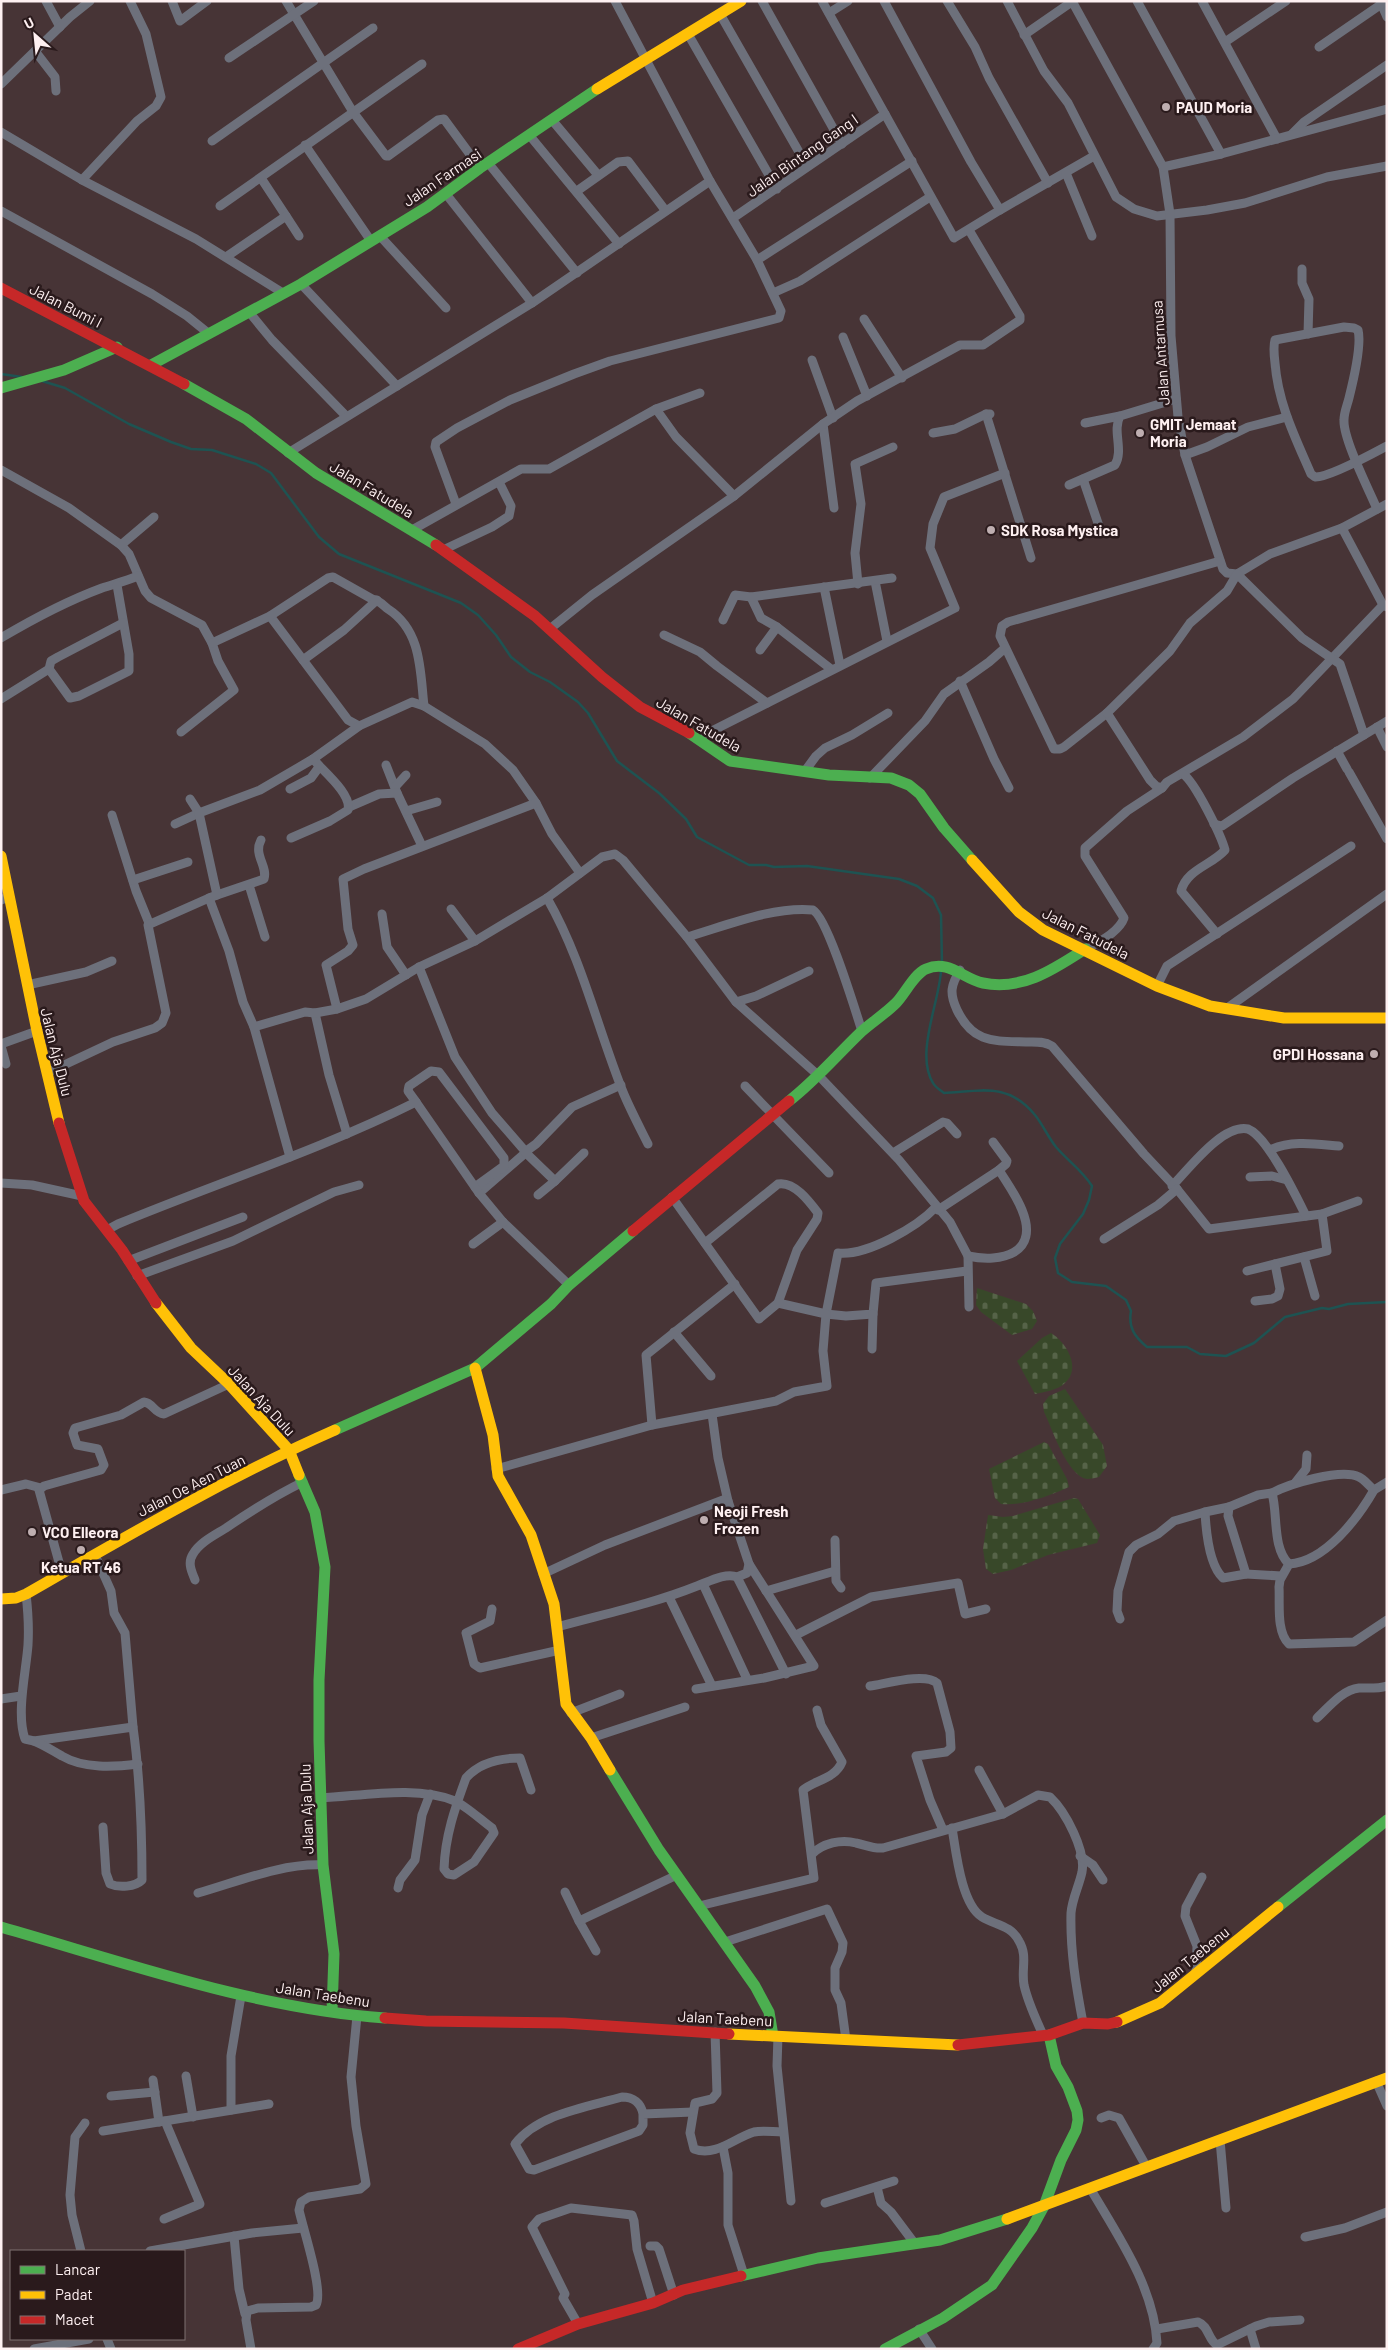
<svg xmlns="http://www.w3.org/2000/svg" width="1388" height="2350" viewBox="0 0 1388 2350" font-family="Barlow,sans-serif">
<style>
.cemetery{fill:url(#cemetery-stones)}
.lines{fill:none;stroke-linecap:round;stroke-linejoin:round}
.stream{stroke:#1e5352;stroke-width:2.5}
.street{stroke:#6d707b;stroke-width:9}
.fast{stroke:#4caf50;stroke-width:11}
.slow{stroke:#ffc107;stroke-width:11}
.jam{stroke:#c62828;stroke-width:11}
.poi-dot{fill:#beaeb0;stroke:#2a1a1c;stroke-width:2}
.labels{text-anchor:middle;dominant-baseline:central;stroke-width:5;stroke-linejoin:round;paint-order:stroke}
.poi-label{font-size:15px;font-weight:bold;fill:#fef0f1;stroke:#2a1a1c;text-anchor:start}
.street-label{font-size:15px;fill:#fef0f1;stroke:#2a1a1c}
</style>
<defs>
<pattern id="cemetery-stones" width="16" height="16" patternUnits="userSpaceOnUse" patternTransform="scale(1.25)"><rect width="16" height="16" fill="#384829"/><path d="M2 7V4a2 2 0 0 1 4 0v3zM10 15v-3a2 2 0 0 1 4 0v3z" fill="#566348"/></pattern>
</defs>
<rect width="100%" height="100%" fill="#473436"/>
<!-- cemetery -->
<g class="cemetery">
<polygon points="977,1288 1026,1304 1033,1311 1037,1321 1032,1329 1012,1335 981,1312 976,1305"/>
<path d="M1051,1333c15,9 31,35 14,50 -7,7 -21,9 -30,11l-18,-33 25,-23z"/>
<path d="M1065,1389l38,56 4,21 -8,11c-4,1 -9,2 -12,2 -20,-3 -35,-51 -43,-67l-1,-8 6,-8z"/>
<path d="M1044,1442l4,2 19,35 2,8c-20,9 -46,19 -68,17l-6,-6 -6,-29z"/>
<polygon points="1074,1498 1078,1499 1100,1535 1097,1543 1048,1555 1011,1570 993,1574 986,1569 983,1549 988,1515 1003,1517 1013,1516"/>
</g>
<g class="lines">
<!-- stream -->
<g class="stream">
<polyline points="1,374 22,377"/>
<polyline points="42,381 65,388 129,424 171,442 191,449 212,450 256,464 271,473 319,537 339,554 461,603 478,615 496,635 511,657 530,672 550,682 578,702 588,713 617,761 659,793 686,819 697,837 749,865 766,865 774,867 807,866 899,879 917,886 933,898 941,915 942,963"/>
<path d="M941,971c-2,32 -26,83 -8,112 2,4 7,7 11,10 37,-2 64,-11 91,22 8,10 13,22 21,32 12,14 26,23 36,39l-3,14 -6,14 -23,30 -5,14 3,15 14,9 34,4 20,14 5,11c-3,17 4,26 16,36h40l13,7 26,2 28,-13 31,-26 37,-9 7,1 19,-5 39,-2"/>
</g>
<!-- street -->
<g class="street">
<polyline points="46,1 60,27"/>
<polyline points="130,1 146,34 161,97 156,106 137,121 82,180 196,239 283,293"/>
<polyline points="172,1 180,21 207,1"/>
<polyline points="286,1 353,112 386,156 388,156 438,120 444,119 480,168"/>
<polyline points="762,1 842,144"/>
<polyline points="822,1 954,238 1000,210"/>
<polyline points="884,1 971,162 1000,210 1094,156"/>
<polyline points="947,1 975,47 989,78 1048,183"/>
<polyline points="1007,1 1044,71 1068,103 1116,197 1134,209 1157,216 1207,210 1245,203 1327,177 1387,166"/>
<polyline points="1072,1 1163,167 1170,214 1171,336 1178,417 1185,455 1223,569 1227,573 1237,574 1270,554 1342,528 1387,504"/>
<polyline points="1137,1 1221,154"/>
<polyline points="1202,1 1277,139"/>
<polyline points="1380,1 1387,17"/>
<polyline points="829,13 848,1"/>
<polyline points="720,14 807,166"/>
<polyline points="688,34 777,189"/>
<polyline points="1024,35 1073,1"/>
<polyline points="1225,42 1286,1"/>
<polyline points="1319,47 1386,1"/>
<polyline points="35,51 55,77 56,91"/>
<polyline points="229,58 314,1"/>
<polyline points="1,84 70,17 90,1"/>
<polyline points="552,120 598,175"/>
<polyline points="1,132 82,180"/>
<polyline points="1292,134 1304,122 1387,65"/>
<polyline points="530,136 619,244"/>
<polyline points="212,141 373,28"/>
<polyline points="305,145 371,241"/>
<polyline points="489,164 577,273"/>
<polyline points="1163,167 1221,154 1387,109"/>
<polyline points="1066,173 1092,236"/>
<polyline points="261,178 286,216"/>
<polyline points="577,191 618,162 628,161 665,210"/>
<polyline points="446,194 532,303"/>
<polyline points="220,206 422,64"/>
<polyline points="1,211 152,294 187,316 208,333"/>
<polyline points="733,218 885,114"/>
<polyline points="380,236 446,308"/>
<polyline points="226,257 286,216 299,236"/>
<polyline points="757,260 912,161"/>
<polyline points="1302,269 1302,283 1309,299 1308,334"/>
<polyline points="301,284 397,386"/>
<polyline points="773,293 800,281 930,197"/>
<polyline points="249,312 272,340 346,416"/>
<polyline points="864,319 902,378"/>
<polyline points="843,337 867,396"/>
<polyline points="812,360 833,418"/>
<polyline points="656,409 676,437 734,496"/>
<polyline points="990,414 986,414 1031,558"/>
<polyline points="1085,423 1120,416"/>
<polyline points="823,424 834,508"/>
<polyline points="933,433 955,429 986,414"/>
<polyline points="288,453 532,303 710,181 615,1"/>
<polyline points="1185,455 1207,447 1248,427 1287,417"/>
<polyline points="1,470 69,508 121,545 129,554 145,591 151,598 202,625 212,643 218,661 234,690 181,732"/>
<polyline points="1083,479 1101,532"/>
<path d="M1069,485l46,-20c9,-15 -3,-34 5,-49l56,-17"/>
<polyline points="456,504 435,447 436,442 457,428 510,400 574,374 610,361 779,318 781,311 757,260 710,181"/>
<path d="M1377,509c-8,-19 -34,-70 -33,-89 0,-8 3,-14 5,-22 4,-16 13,-53 9,-68l-4,-2 -10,-1 -69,13c-2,7 -1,15 0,23 3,40 20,74 36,111l4,3c13,1 59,-24 72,-31"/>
<polyline points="1342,528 1383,605 1387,607"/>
<polyline points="412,530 521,469 549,469 656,409 700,393"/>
<polyline points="121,545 154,517"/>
<polyline points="443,550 492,527 509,516 511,506 499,482"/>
<polyline points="1220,561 1008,622 1002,626 1000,636 1054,749 1060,749 1064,747 1107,713 1150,780 1156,786 1162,788 1167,782 1243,737 1293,699 1383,605"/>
<polyline points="875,581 887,641"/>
<polyline points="858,584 855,553 861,504 855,464 893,447"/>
<polyline points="824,587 840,665"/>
<polyline points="751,597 761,618 777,627 831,669"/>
<polyline points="270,616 348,720 359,726 412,702 424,706 485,744 513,770 536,803 552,834 580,873"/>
<polyline points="723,620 735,595 751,597 892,578"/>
<polyline points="551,628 592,595 734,496 823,424 857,401 960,345 983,345 1020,320 1020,316 969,230"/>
<polyline points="664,635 700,652 717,666 767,703"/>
<path d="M1,638c32,-19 66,-37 101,-50 12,-4 24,-7 36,-12"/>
<path d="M212,643l58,-27 58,-38 5,-1 39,22c7,1 11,6 16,10 34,22 32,62 36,97"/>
<polyline points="760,650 777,627"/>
<polyline points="303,660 344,630 377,600"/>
<polyline points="49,669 70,698 79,696 129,671 129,654 117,585"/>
<polyline points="960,681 994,759 1009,788"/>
<polyline points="1,699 49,669 51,661 58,657 123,623"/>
<polyline points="1107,713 1170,651 1190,623 1227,591 1237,574 1302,638 1340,664 1364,735 1387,721"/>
<polyline points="1377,727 1387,747"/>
<polyline points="698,738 955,608 930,548 933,524 944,497 1005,473"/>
<polyline points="1337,751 1347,769"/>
<polyline points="386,765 397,793"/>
<polyline points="805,771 816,756 825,748 852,735 888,713"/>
<polyline points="1349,772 1387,839"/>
<path d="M1183,774c12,8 38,61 42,76 -13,15 -38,19 -44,41l36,43"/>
<polyline points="870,778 925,721 944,694 989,662 1005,648"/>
<polyline points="395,787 406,775"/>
<polyline points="290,789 311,778 319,767"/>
<polyline points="349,807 379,794 397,793 422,846"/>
<polyline points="406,811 437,802"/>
<polyline points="112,815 136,891 149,923"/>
<polyline points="175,824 199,813 190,799"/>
<polyline points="1214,824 1222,826 1293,778 1364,735"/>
<path d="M291,838l39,-17 18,-11c4,-16 -25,-39 -35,-51l46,-33"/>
<polyline points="133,880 188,862"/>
<polyline points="249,885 265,937"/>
<path d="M217,895l47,-16c4,-13 -11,-24 -3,-39"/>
<path d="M547,898c35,61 50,129 76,194 7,17 16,34 25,52"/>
<polyline points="1,900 8,897"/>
<polyline points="451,909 475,941"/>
<polyline points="382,914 387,947 406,975"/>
<path d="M687,937c38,-11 87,-31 126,-27 15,9 42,100 49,121"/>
<path d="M1085,949c13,-6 34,-17 39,-31l-39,-62v-8l42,-37 35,-23"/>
<polyline points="419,967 455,1057 492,1113 525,1151 523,1155 479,1193"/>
<path d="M960,970c-9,15 -11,23 -3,40 16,33 36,31 69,32 9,0 18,-1 26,4l92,108 33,35 32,40 113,-15 36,-13"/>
<polyline points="27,985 86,972 112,961"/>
<polyline points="1157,986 1167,966 1351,846"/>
<polyline points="736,1002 756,996 809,971"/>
<polyline points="337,1009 326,965 348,951 353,945 348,929 343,879 364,869 536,803"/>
<polyline points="1226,1009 1387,894"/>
<polyline points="315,1013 329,1075 347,1134"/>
<polyline points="254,1027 305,1012 315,1013 337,1009 366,999 419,967 475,941 547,898 602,857 615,854 623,860 687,937 736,1002 819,1076 899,1160 950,1222 968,1256 969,1307"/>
<polyline points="1,1044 37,1031"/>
<polyline points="1,1046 6,1064"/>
<polyline points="47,1073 113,1042 155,1028 162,1023 166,1013 148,925 209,898"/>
<polyline points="745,1086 829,1173"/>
<polyline points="416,1102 408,1091 409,1086 431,1071 439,1072 504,1158 504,1166 475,1187"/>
<polyline points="993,1142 1007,1161 1006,1164 999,1170"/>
<path d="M1270,1150c22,-10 45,-6 69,-4"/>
<polyline points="584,1153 555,1181 525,1152 536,1144 572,1107 621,1085"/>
<polyline points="893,1153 943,1122 947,1123 957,1134"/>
<polyline points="290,1157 254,1027 243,1002 229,951 209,898 217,895 199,813 260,790 313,759"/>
<polyline points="1250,1177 1272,1176 1287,1180"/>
<polyline points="1,1183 32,1185 82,1196"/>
<path d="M1172,1186c17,-17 50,-62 76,-57 20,8 48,67 58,87"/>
<polyline points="538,1195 555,1181"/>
<path d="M936,1207c-19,20 -69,49 -98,46l-12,61 20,2 27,-2 3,-31 91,-12"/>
<path d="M938,1210l61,-40c8,13 17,25 23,40 18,44 -21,53 -54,46"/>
<path d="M107,1230l11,-6c99,-41 202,-74 298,-122l63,91 24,29 66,63"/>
<polyline points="1104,1239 1158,1205 1177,1189"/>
<path d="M705,1243l73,-59c16,-3 31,17 40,29l-1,6 -20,31 -19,53"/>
<polyline points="473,1244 503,1222"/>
<polyline points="1304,1257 1315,1296"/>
<polyline points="128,1261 243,1217"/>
<polyline points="1247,1271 1327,1251 1322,1214"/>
<polyline points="137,1276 233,1241 334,1192 359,1185"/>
<polyline points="1255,1301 1272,1299 1278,1296 1280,1289 1275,1264"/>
<polyline points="674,1332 711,1376"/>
<polyline points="872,1349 873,1314"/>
<polyline points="712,1414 718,1458 728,1501"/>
<polyline points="652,1425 646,1355 735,1284"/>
<polyline points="496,1469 652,1425 776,1401 794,1392 827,1386 823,1351 826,1314 778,1303 759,1319 672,1197"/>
<polyline points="1295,1483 1306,1469 1307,1455"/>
<polyline points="1,1490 26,1484 41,1488"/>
<path d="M1272,1493c17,-9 69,-25 87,-16 5,2 10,9 15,13l13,-8"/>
<path d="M1229,1507l-24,5c1,19 4,53 18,66l23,-4"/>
<polyline points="835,1540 836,1581 841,1588"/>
<polyline points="95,1555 111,1591 114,1613 125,1633 133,1727"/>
<path d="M1289,1564l-9,16 -1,7c1,16 -3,45 10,57l65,-2 33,-22"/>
<path d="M1289,1564c36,-2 69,-46 85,-74"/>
<path d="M62,1573l-23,-83 5,-4 57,-16 3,-5 -6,-16 -21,-4 -4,-12 2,-5 46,-13 23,-13c9,1 10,11 20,12l65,-30"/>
<polyline points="543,1574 605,1545 723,1500 728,1501 749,1564 747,1573 737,1577"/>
<path d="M1281,1576l-35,-2 -18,-58 1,-9 29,-12 14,-2c6,21 0,55 17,71"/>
<path d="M195,1580c-3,-8 -8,-17 -2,-26 7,-12 22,-19 33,-26 25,-17 50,-33 77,-46"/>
<polyline points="703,1584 747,1679"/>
<polyline points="766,1591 835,1571"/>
<path d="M26,1594c2,17 3,34 2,51 -2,27 -12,69 -3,94l9,2 99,-14c7,51 9,102 9,153 -7,7 -23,8 -32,4l-4,-11 -3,-46"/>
<polyline points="669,1597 712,1686"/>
<polyline points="492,1609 490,1621 466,1633 474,1664 480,1668 560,1650"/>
<polyline points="1120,1619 1117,1611 1118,1591 1129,1552 1136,1545 1158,1534 1174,1521 1205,1512"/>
<path d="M557,1627c47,-13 95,-23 140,-41 11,-4 29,-14 40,-9l49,97"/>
<polyline points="796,1635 871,1597 958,1583 965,1614 986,1609"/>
<path d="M870,1686c15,-2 55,-14 67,-3l13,49 1,16 -5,4 -30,4 14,44 13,30"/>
<polyline points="696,1689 764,1678 814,1666 749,1564"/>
<polyline points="1,1699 21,1696"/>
<polyline points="571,1713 620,1694"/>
<path d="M1317,1718c12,-11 25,-28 42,-30 10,0 18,1 28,-2"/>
<polyline points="591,1738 685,1707"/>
<path d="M34,1741c10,4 19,10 28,15 22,13 52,11 76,8"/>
<polyline points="979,1770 1003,1814"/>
<path d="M321,1798c41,-2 96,-13 134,3 11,5 26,19 37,27l2,5 -20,29 -20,13 -6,-1 -4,-5c1,-33 11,-61 22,-91 14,-16 34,-20 54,-20l11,32"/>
<path d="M952,1828c4,23 9,76 30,89 13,8 29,8 37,24 9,15 2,28 5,44 4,18 12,34 19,50"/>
<path d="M812,1854c11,-11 29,-15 44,-11 10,2 17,6 27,5l120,-34 35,-19 12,2c16,15 36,54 32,75 -3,14 -10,27 -11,41 -1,38 5,73 12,110"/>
<polyline points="1080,1856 1093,1865 1103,1880"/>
<polyline points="398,1888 400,1880 415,1860 422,1815 430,1794"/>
<polyline points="565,1892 579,1921 596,1951"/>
<path d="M198,1893c39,-11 84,-30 125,-28"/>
<path d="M699,1906l115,-28 -11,-88c12,-10 32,-11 39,-28l-21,-37 -4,-15"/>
<polyline points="579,1921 677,1875"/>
<polyline points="725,1942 827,1909 843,1943 842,1952 835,1968 835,1990 841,2003 846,2040"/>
<polyline points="1196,1973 1197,1946 1185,1916 1186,1907 1202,1877"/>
<path d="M715,2032l2,61 -5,6 -17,4 -5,30 4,16c22,8 40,-11 60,-17 9,-2 19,0 28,0"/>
<polyline points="778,2036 777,2066 791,2201"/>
<polyline points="186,2076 193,2117"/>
<polyline points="153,2080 159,2122"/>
<polyline points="1376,2081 1387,2106"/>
<polyline points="111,2096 155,2092"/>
<polyline points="231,2110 231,2056 241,1996"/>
<path d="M643,2114v11l-4,6 -105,39 -5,-1 -14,-25c23,-30 72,-37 107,-47 11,0 19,6 21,17l50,-2"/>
<polyline points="1101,2118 1109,2115 1119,2118 1146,2166 1149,2166"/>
<polyline points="103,2131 269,2104"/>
<polyline points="1220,2140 1226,2208"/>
<polyline points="723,2147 728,2173 728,2225 744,2275"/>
<polyline points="877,2187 881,2203 891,2212 915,2244"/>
<path d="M1090,2188c28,48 64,99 67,155l-4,6"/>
<polyline points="825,2203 894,2181"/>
<polyline points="164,2219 200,2204 165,2121"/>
<polyline points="234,2236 239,2289 245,2314"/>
<polyline points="1305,2237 1345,2228 1387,2212"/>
<polyline points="650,2246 656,2246 659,2249 674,2295"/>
<polyline points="81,2251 72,2215 70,2195 75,2137 85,2123"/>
<polyline points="150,2251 252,2233 303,2228"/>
<polyline points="578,2324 563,2298 565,2294 532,2227 539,2219 571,2208 632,2215 634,2221 637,2249 653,2303"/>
<polyline points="919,2329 932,2349"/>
<path d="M1157,2329l41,-7c11,4 10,18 19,23l39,-19 13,-4 31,-2"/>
<polyline points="1250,2329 1256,2349"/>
<polyline points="107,2339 111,2349"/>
<polyline points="34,2349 89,2339"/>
<path d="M251,2349l-5,-29 1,-9 11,-3 53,-1 5,-2c8,-14 -13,-76 -17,-95l2,-8 8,-5 51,-8 6,-5 -10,-58 -5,-49 6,-61"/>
</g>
<!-- fast -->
<g class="fast">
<polyline points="151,365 301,284 427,207 480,168 597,89"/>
<polyline points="184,384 246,419 316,473 436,545"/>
<polyline points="1,388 64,370 117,347"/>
<polyline points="689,733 730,761 829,775 891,778 909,785 920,794 944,828 972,860"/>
<path d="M789,1101c26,-20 48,-46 72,-69 11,-10 24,-18 35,-29 9,-9 18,-29 30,-34 23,-10 37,10 57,14 39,8 71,-14 102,-34"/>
<polyline points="335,1430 475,1368 551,1304 569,1285 633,1231"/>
<polyline points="299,1475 315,1512 325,1567 319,1680 319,1741 323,1865 334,1954 332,2011"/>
<polyline points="610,1770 659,1850 755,1986 769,2012 773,2036"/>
<polyline points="1278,1907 1387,1820"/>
<path d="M1,1927c126,36 252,81 384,91"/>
<polyline points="741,2276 818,2258 940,2240 1007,2219"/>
<polyline points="885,2349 943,2318 992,2285 1032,2228 1044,2206 1061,2160 1076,2130 1078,2120 1077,2111 1068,2087 1056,2066 1049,2035"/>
</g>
<!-- slow -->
<g class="slow">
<polyline points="597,89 741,1"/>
<polyline points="1,856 37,1031 59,1123"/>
<polyline points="972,860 1019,912 1043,930 1157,986 1210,1006 1284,1018 1387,1018"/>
<polyline points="156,1303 191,1348 229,1384 289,1450 299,1475"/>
<polyline points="475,1368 493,1435 498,1476 531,1535 554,1604 566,1704 591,1738 610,1770"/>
<path d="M1,1599l15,-1 10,-4c101,-58 202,-117 309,-164"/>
<polyline points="1117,2022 1160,2003 1278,1907"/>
<polyline points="729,2034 958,2045"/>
<polyline points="1007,2219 1387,2078"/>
</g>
<!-- jam -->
<g class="jam">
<polyline points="1,288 184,384"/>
<polyline points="436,545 535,616 602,677 640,707 689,733"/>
<polyline points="59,1123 84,1201 122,1250 156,1303"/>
<polyline points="633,1231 789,1101"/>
<polyline points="385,2018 426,2021 564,2023 729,2034"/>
<polyline points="958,2045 1049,2035 1083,2023 1108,2024 1117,2022"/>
<polyline points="518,2349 578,2324 653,2303 683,2290 741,2276"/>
</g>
</g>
<!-- markers -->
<g class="poi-dot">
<circle cx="1166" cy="107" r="5"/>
<circle cx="1140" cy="433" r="5"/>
<circle cx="991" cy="530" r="5"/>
<circle cx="1374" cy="1054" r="5"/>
<circle cx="704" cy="1520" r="5"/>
<circle cx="32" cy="1532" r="5"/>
<circle cx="81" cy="1550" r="5"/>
</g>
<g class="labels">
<!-- poi labels -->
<g class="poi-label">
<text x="1176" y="107">PAUD Moria</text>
<text x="1150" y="424">GMIT Jemaat<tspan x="1150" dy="17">Moria</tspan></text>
<text x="1001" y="530">SDK Rosa Mystica</text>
<text x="1364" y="1054" text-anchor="end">GPDI Hossana</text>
<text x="714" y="1511">Neoji Fresh<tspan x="714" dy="17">Frozen</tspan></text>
<text x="42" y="1532">VCO Elleora</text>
<text x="81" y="1567" text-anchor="middle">Ketua RT 46</text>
</g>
<!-- street labels -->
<g class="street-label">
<text transform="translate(802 155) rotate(-35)">Jalan Bintang Gang I</text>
<text transform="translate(442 177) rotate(-34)">Jalan Farmasi</text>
<text transform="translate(66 305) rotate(27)">Jalan Bumi I</text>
<text transform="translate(1160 353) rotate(-94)">Jalan Antarnusa</text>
<text transform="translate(372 489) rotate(31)">Jalan Fatudela</text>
<text transform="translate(699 724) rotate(30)">Jalan Fatudela</text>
<text transform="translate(1086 933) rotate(27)">Jalan Fatudela</text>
<text transform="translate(57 1052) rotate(76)">Jalan Aja Dulu</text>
<text transform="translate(262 1400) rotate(47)">Jalan Aja Dulu</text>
<text transform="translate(191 1485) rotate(-27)">Jalan Oe Aen Tuan</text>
<text transform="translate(306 1809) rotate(-92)">Jalan Aja Dulu</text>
<text transform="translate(1190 1959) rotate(-39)">Jalan Taebenu</text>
<text transform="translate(323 1994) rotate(9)">Jalan Taebenu</text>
<text transform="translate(725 2018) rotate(3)">Jalan Taebenu</text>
</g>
</g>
<!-- border -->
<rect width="1388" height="2350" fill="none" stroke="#fef0f1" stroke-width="5"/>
<!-- legend -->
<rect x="10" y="2250" width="175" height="90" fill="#2a1a1c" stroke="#7f7071"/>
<rect x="20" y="2266" width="25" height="8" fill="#4caf50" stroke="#7f7071"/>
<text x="55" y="2275" font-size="15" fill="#fef0f1">Lancar</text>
<rect x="20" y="2291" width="25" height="8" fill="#ffc107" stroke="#7f7071"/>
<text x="55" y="2300" font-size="15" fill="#fef0f1">Padat</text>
<rect x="20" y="2316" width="25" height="8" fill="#c62828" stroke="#7f7071"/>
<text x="55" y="2325" font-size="15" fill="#fef0f1">Macet</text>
<!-- north arrow -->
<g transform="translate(35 35) rotate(333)" stroke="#2a1a1c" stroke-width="4" paint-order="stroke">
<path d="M0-4L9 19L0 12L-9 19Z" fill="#fef0f1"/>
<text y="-8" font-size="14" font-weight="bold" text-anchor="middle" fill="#fef0f1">U</text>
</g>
</svg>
